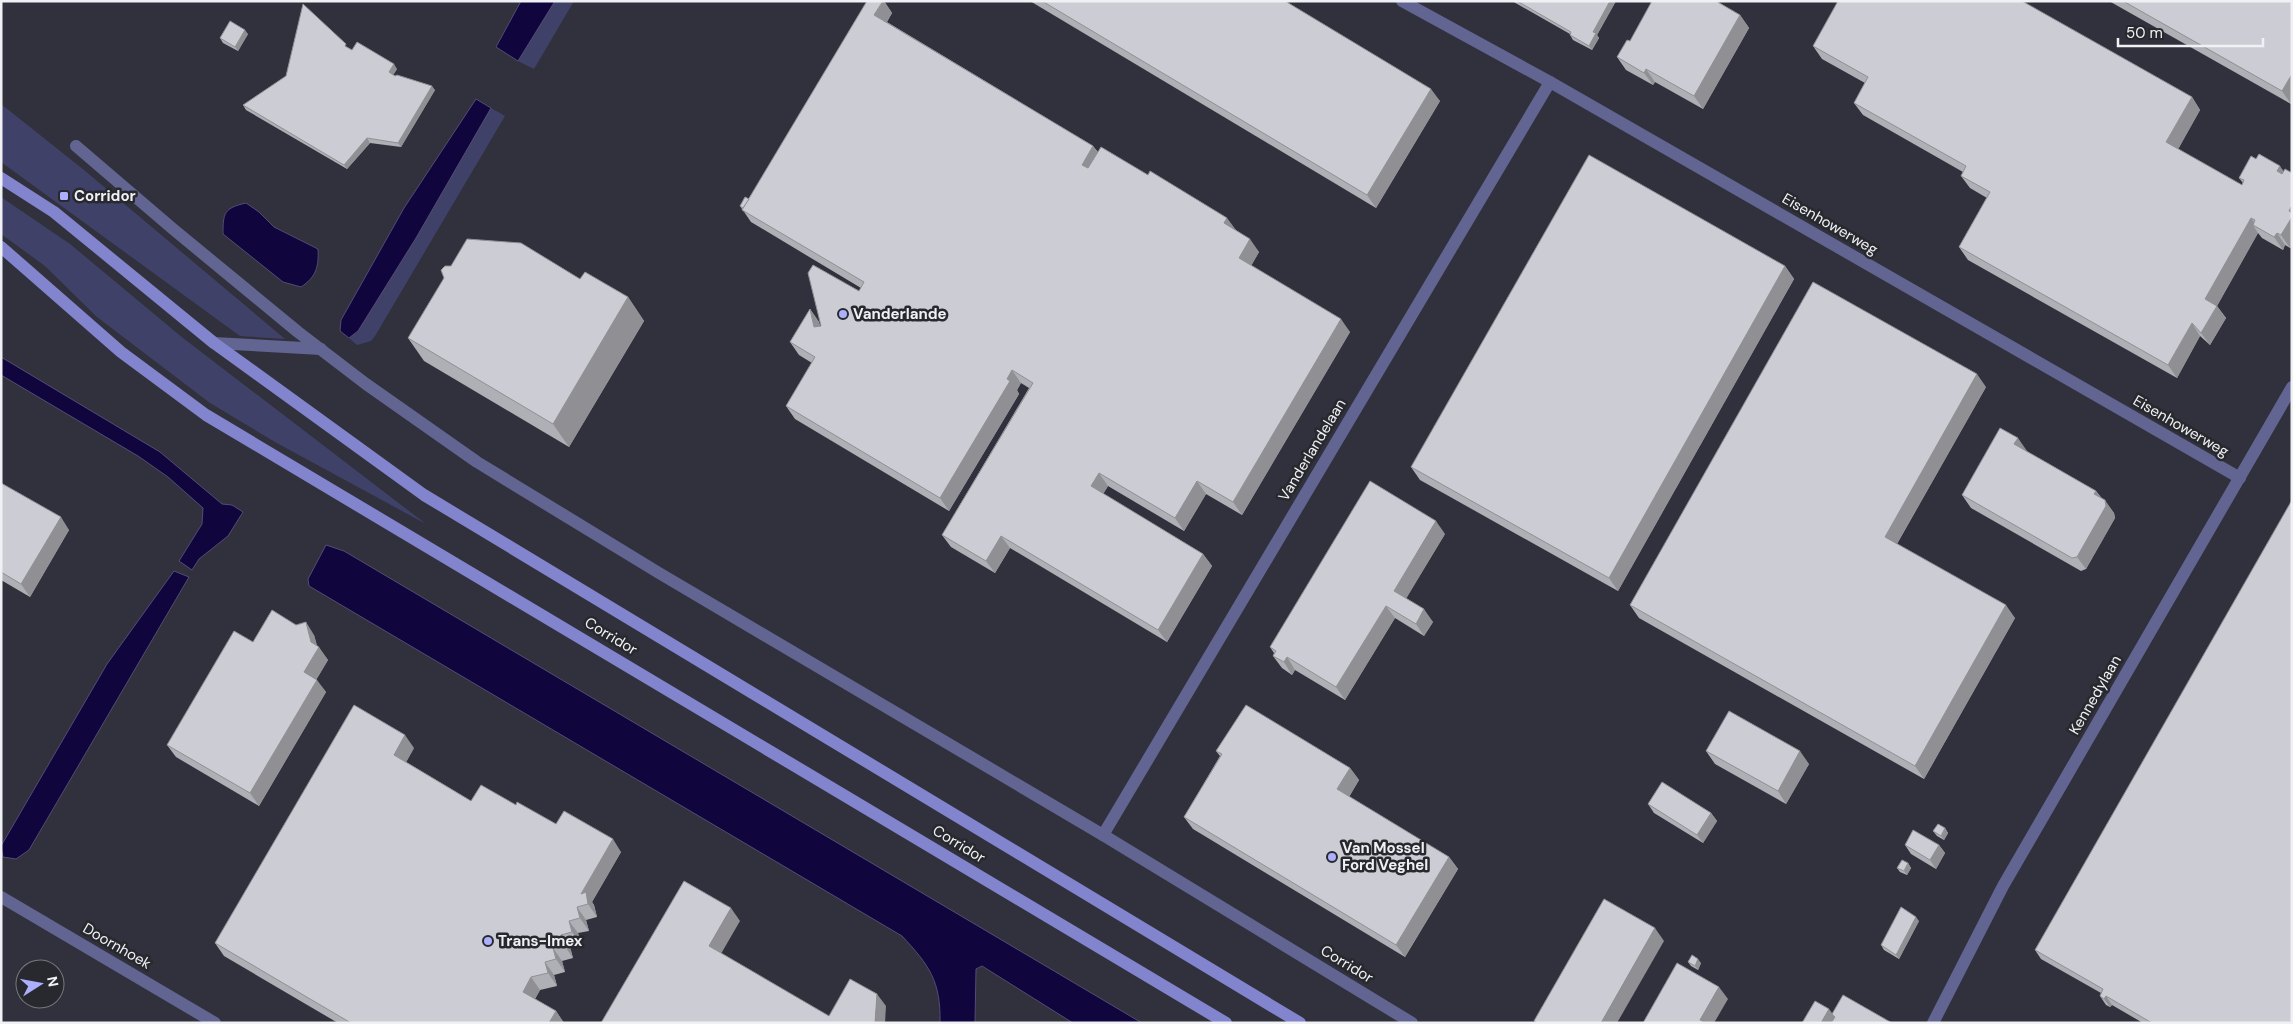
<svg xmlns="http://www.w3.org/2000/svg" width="2293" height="1024" viewBox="0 0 2293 1024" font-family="'DM Sans',sans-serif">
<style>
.built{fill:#30313c;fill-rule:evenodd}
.green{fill:#404169}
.water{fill:#11053d;stroke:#544c74}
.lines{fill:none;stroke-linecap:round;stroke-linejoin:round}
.minor{stroke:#626491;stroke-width:12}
.tertiary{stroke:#626491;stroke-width:12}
.secondary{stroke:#8284cd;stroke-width:12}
.wall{fill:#afafb6}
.shaded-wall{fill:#8f8f94}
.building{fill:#ccccd4;stroke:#8f8f94}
.poi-dot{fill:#acaffb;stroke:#28292e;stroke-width:2}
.labels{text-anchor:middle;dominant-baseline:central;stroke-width:5;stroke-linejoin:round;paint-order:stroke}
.poi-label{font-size:15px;font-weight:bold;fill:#f0f1f5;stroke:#28292e;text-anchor:start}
.street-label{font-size:15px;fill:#f0f1f5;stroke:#28292e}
</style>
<rect width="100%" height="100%" fill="#28292e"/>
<!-- built -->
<path class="built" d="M1,1h2291v1022h-2291zM25,969h30v30h-30z"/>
<!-- green -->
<g class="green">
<polygon points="555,1 574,1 534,69 518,61"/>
<polygon points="1,104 84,170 285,339 240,336 1,162"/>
<polygon points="491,108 505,116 375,336 371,341 357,345 349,338 358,331 416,238"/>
<polygon points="1,197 70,244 183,338 426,524 275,442 210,403 97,317 45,266 1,234"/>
</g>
<!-- water -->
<g class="water">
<polygon points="521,1 555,1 518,61 496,47"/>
<polygon points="476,99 491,108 416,238 358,331 349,338 340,331 341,320 404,208"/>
<path d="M246,203l13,9 15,15 44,22c1,18 -2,28 -17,38l-18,-5 -60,-48c0,-21 1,-26 23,-31z"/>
<polygon points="1,357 160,452 222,504 232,505 243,512 228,536 199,559 192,570 179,561 202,524 203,508 168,477 138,456 1,375"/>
<path d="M326,545l18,6 798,472h-69l-91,-57 -6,3 -1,54h-35c1,-42 -11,-58 -38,-87l-593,-350 -1,-7z"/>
<polygon points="174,571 189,577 29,850 16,859 3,857 1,846 107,664"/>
</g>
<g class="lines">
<!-- minor -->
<g class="minor">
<polyline points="1402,1 1550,82 2240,478"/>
<polyline points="76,146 173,229 298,332 366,384 477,462 659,573 1103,835 1412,1023"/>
<polyline points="214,343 321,349"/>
<polyline points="1103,835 1550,82"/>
<polyline points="1,897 215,1023"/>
</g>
<!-- tertiary -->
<polyline class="tertiary" points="1933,1023 2003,886 2292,387"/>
<!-- secondary -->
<g class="secondary">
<polyline points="1,178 54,212 214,343 424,495 1300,1023"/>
<polyline points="1,247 121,352 206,415 1226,1023"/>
</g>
</g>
<!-- wall -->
<g class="wall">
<polygon points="867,1 884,1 892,13 887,22 1093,146 1098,152 1236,230 1259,252 1251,266 1350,332 1242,515 1206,494 1184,531 1108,486 1103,494 1203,554 1212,566 1167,642 1010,548 995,573 951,547 942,535 1029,388 1021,383 1017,390 1019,394 949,511 795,419 786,406 812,363 799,355 790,342 810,309 819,322 820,326 821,326 859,291 861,288 751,222 740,206 749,199"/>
<polygon points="1030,1 1285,1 1440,101 1376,208"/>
<polygon points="1512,1 1616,1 1597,35 1599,38 1592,50 1573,40 1570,35 1570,34"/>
<polygon points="2109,1 2292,1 2291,104"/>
<polygon points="1740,15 1749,28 1703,109 1655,82 1653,85 1626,70 1617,57 1630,41"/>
<polygon points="248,34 238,51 223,43 220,38"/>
<polygon points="1813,46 2192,97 2200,110 2178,149 2242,185 2243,183 2239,178 2283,171 2292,173 2292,245 2290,248 2285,245 2283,250 2262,238 2258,233 2217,306 2226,318 2210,345 2200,336 2177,378 1968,260 1959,247 1987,198 1970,188 1961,176 1963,172 1863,115 1854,103 1865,83 1822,59"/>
<polygon points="349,49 397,69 393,75 435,90 401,147 370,143 347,169 246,110 243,105"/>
<polygon points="1785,266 1794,279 1618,591 1420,480 1411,467"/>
<polygon points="580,279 628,297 644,321 569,447 424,361 408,338"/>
<polygon points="1986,387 1897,544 2015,618 1924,779 1639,618 1630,605"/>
<polygon points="2026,451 2096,491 2114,513 2115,518 2086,569 2081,571 1971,508 1962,495 2027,451"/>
<polygon points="1,483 69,530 30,597 1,580"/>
<polygon points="1445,534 1406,598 1433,622 1424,636 1395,618 1345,700 1295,670 1292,675 1282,668 1273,656 1274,653 1270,647"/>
<polygon points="314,635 317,646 328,660 316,680 326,692 259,806 176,757 167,745 253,642"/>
<polygon points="414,748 406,762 471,801 516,805 556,824 621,852 592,902 594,905 597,917 586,920 589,931 578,933 581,944 570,947 573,958 562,961 565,972 554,975 557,986 540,990 535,999 556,1011 564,1023 338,1023 224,956 215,943"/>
<polygon points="1216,751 1350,768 1359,780 1349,797 1449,857 1458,869 1405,957 1193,829 1184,817 1220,756"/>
<polygon points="1706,751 1809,764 1786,804 1715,764"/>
<polygon points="1648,804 1711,813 1717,821 1703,843 1654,813"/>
<polygon points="1945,828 1948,833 1944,840 1937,836 1933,831"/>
<polygon points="1905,845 1939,845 1945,853 1936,869 1911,854"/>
<polygon points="1908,863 1911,868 1907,875 1900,872 1897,868"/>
<polygon points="1919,921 1899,959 1884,950 1881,945"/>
<polygon points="2035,950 2292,1023 2143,1023 2112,1005 2110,1007 2106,1005 2100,996 2101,993 2041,959"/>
<polygon points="1688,962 1701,963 1698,970 1691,966"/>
</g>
<!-- shaded-wall -->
<g class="shaded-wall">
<polygon points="883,1 884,1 892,13 883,28 874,15"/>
<polygon points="1610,1 1616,1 1597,35 1599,38 1592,50 1589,46 1593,32"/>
<polygon points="1740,15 1749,28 1703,109 1694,96"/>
<polygon points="245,30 248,34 238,51 235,47"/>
<polygon points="394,64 397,69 392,77 389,72"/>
<polygon points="1646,69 1655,82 1653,85 1644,73"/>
<polygon points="2292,74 2292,102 2291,104 2282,91"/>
<polygon points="432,86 435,90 401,147 398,143"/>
<polygon points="1431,89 1440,101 1376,208 1367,195"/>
<polygon points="2192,97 2200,110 2175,155 2166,142"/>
<polygon points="367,138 370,143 347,169 344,165"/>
<polygon points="1093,146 1102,159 1091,177 1082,165"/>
<polygon points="2280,166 2289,179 2277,171"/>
<polygon points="2291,207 2292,208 2292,216 2289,211"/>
<polygon points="2292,217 2292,245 2290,248 2281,235"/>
<polygon points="1227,218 1236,230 1224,223"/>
<polygon points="2251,218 2259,229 2253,225 2258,233 2217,306 2226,318 2210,345 2201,333 2205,299"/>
<polygon points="2277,233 2285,245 2283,250 2274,237"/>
<polygon points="1250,239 1259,252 1248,271 1239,258"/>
<polygon points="1785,266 1794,279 1618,591 1609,578"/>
<polygon points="628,297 644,321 569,447 553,424"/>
<polygon points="810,309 819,322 823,340 814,327"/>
<polygon points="1341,319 1350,332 1242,515 1233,502"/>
<polygon points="2192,323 2200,336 2177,378 2168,365"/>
<polygon points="1012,370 1021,383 1017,390 1019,394 949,511 940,498"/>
<polygon points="1977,374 1986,387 1894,549 1885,537"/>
<polygon points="2018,438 2027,451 2023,457 2014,444"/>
<polygon points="1099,473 1108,486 1100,499 1091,486"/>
<polygon points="1197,481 1206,494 1184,531 1175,518"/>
<polygon points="2096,491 2105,504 2094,494"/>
<polygon points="2105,500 2114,513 2115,518 2086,569 2077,557"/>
<polygon points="61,517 69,530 30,597 21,584"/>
<polygon points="1436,521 1445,534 1403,604 1394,591"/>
<polygon points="1001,536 1010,548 995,573 986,561"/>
<polygon points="1203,554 1212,566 1167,642 1158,630"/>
<polygon points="2006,605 2015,618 1924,779 1915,766"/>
<polygon points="1386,606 1395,618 1345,700 1336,687"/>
<polygon points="1424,609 1433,622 1424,636 1416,624"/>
<polygon points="306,622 314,635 318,649 319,647 328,660 313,685 304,672 311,642"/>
<polygon points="1287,657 1295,670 1292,675 1284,662"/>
<polygon points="317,680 326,692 259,806 250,793"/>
<polygon points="405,735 414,748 403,768 394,755"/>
<polygon points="1800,751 1809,764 1786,804 1778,791"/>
<polygon points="1350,768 1359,780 1346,802 1337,789"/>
<polygon points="1711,813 1717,821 1703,843 1697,835"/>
<polygon points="1945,828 1948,833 1944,840 1941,836"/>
<polygon points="613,839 621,852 592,902 594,905 597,917 581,894"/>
<polygon points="1939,845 1945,853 1936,869 1930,860"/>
<polygon points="1449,857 1458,869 1405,957 1396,945"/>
<polygon points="1908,863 1911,868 1907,875 1904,871"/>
<polygon points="577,907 586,920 589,931 580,918"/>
<polygon points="731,908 740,921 718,959 709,946"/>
<polygon points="1916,917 1919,921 1899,959 1896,955"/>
<polygon points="569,921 578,933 581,944 572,932"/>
<polygon points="1655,928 1664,941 1617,1023 1601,1023"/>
<polygon points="561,935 570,947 573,958 564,945"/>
<polygon points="553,948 562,961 565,972 556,959"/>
<polygon points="1698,959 1701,963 1698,970 1695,966"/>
<polygon points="545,962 554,975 557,986 548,973"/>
<polygon points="531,977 540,990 532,1004 523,992"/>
<polygon points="1719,987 1728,999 1714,1023 1702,1023 1700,1020"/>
<polygon points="877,994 886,1006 885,1023 875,1023"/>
<polygon points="2106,996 2112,1005 2110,1007 2104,999"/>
<polygon points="1829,1009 1838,1021 1837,1023 1821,1023"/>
<polygon points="556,1011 564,1023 549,1023"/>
</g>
<!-- building -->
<g class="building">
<polygon points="867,1 883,1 874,15 1093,146 1082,165 1088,168 1101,147 1148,175 1150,171 1227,218 1224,223 1250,239 1239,258 1341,319 1233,502 1197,481 1175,518 1099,473 1091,486 1203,554 1158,630 1001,536 986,561 942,535 1033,383 1012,370 1007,379 1010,381 940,498 786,406 815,357 790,342 810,309 814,327 821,326 808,273 813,265 859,291 864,282 742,210"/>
<polygon points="1042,1 1285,1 1431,89 1367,195"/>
<polygon points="1517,1 1610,1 1593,32 1596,33 1589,46 1570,35 1571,32"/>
<polygon points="1652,1 1716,1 1740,15 1694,96 1646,69 1644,73 1617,57 1627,40 1630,41"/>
<polygon points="1838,1 2022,1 2192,97 2166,142 2242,185 2244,180 2239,178 2251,156 2256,159 2259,154 2280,166 2277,171 2282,174 2285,169 2292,173 2292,207 2291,207 2289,211 2292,213 2292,217 2281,235 2277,233 2274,237 2253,225 2255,220 2251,218 2205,299 2217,306 2201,333 2192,323 2168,365 1959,247 1990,192 1961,176 1966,166 1854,103 1868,77 1813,46"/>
<polygon points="2123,1 2292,1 2292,74 2282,91"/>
<polygon points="303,4 346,44 345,46 352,50 357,42 394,64 389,72 395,76 397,75 432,86 398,143 367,138 344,165 243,105 286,76"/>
<polygon points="230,21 245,30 235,47 220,38"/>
<polygon points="1589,155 1785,266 1609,578 1411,467"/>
<polygon points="745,197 749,199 743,208 740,206"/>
<polygon points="467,239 521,243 580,279 585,272 628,297 553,424 408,338 444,278 441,270 445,266 451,266"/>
<polygon points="1813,282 1977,374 1885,537 2006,605 1915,766 1630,605"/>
<polygon points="2000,428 2018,438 2014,444 2096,491 2094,494 2105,500 2106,506 2077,557 2072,558 1962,495"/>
<polygon points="1370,481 1436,521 1394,591 1424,609 1416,624 1386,606 1336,687 1287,657 1284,662 1273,656 1276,651 1270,647"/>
<polygon points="1,483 61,517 21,584 1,572"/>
<polygon points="2292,500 2292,1023 2152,1023 2106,996 2104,999 2100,996 2103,989 2035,950"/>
<polygon points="272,610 296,625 306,622 311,642 319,647 304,672 317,680 250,793 167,745 234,631 253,642"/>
<polygon points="354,705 405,735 394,755 471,801 481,785 516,805 517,802 556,824 564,811 613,839 581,894 586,892 588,904 577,907 580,918 569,921 572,932 561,935 564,945 553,948 556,959 545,962 548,973 531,977 523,992 556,1011 549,1023 351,1023 215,943"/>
<polygon points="1246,705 1350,768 1337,789 1449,857 1396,945 1184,817 1222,754 1216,751"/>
<polygon points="1729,711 1800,751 1778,791 1706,751"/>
<polygon points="1662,782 1711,813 1697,835 1648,804"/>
<polygon points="1938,824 1945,828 1941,836 1933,831"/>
<polygon points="1913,830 1939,845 1930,860 1905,845"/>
<polygon points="1902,860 1908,863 1904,871 1897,868"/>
<polygon points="684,881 731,908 709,946 829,1016 850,979 877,994 875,1023 601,1023"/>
<polygon points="1604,899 1655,928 1601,1023 1537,1023 1534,1021"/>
<polygon points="1901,907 1916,917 1896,955 1881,945"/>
<polygon points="1692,955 1698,959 1695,966 1688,962"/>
<polygon points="1677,963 1719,987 1700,1020 1703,1021 1702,1023 1643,1023"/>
<polygon points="1843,995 1892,1023 1831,1023 1835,1017 1832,1014"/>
<polygon points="1815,1001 1829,1009 1821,1023 1802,1023"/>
</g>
<!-- markers -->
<g class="poi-dot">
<rect x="59" y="191" width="10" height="10" rx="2.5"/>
<circle cx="843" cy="314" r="5"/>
<circle cx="1332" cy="857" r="5"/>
<circle cx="488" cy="941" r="5"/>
</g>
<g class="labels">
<!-- poi labels -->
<g class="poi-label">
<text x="74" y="196">Corridor</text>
<text x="853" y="314">Vanderlande</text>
<text x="1342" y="848">Van Mossel<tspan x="1342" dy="17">Ford Veghel</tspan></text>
<text x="498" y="941">Trans-Imex</text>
</g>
<!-- street labels -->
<g class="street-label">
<text transform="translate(1830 224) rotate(30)">Eisenhowerweg</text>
<text transform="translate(2181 426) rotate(30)">Eisenhowerweg</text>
<text transform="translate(1312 450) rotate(-59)">Vanderlandelaan</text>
<text transform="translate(611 636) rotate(31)">Corridor</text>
<text transform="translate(2095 695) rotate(-60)">Kennedylaan</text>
<text transform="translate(959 844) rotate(31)">Corridor</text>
<text transform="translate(117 946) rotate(30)">Doornhoek</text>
<text transform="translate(1347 964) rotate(31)">Corridor</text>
</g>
</g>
<!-- border -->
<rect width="2293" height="1024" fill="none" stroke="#f0f1f5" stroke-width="5"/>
<!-- north arrow -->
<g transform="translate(40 984) rotate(79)"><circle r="24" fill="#28292e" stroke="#78797e"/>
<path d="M0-4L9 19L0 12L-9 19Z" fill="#acaffb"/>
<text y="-8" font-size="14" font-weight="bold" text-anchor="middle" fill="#f0f1f5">N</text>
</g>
<!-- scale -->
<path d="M2118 38v8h145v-8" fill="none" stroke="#f0f1f5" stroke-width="2.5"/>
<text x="2126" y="38" font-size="15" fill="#f0f1f5" stroke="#28292e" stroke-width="4" paint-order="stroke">50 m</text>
</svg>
